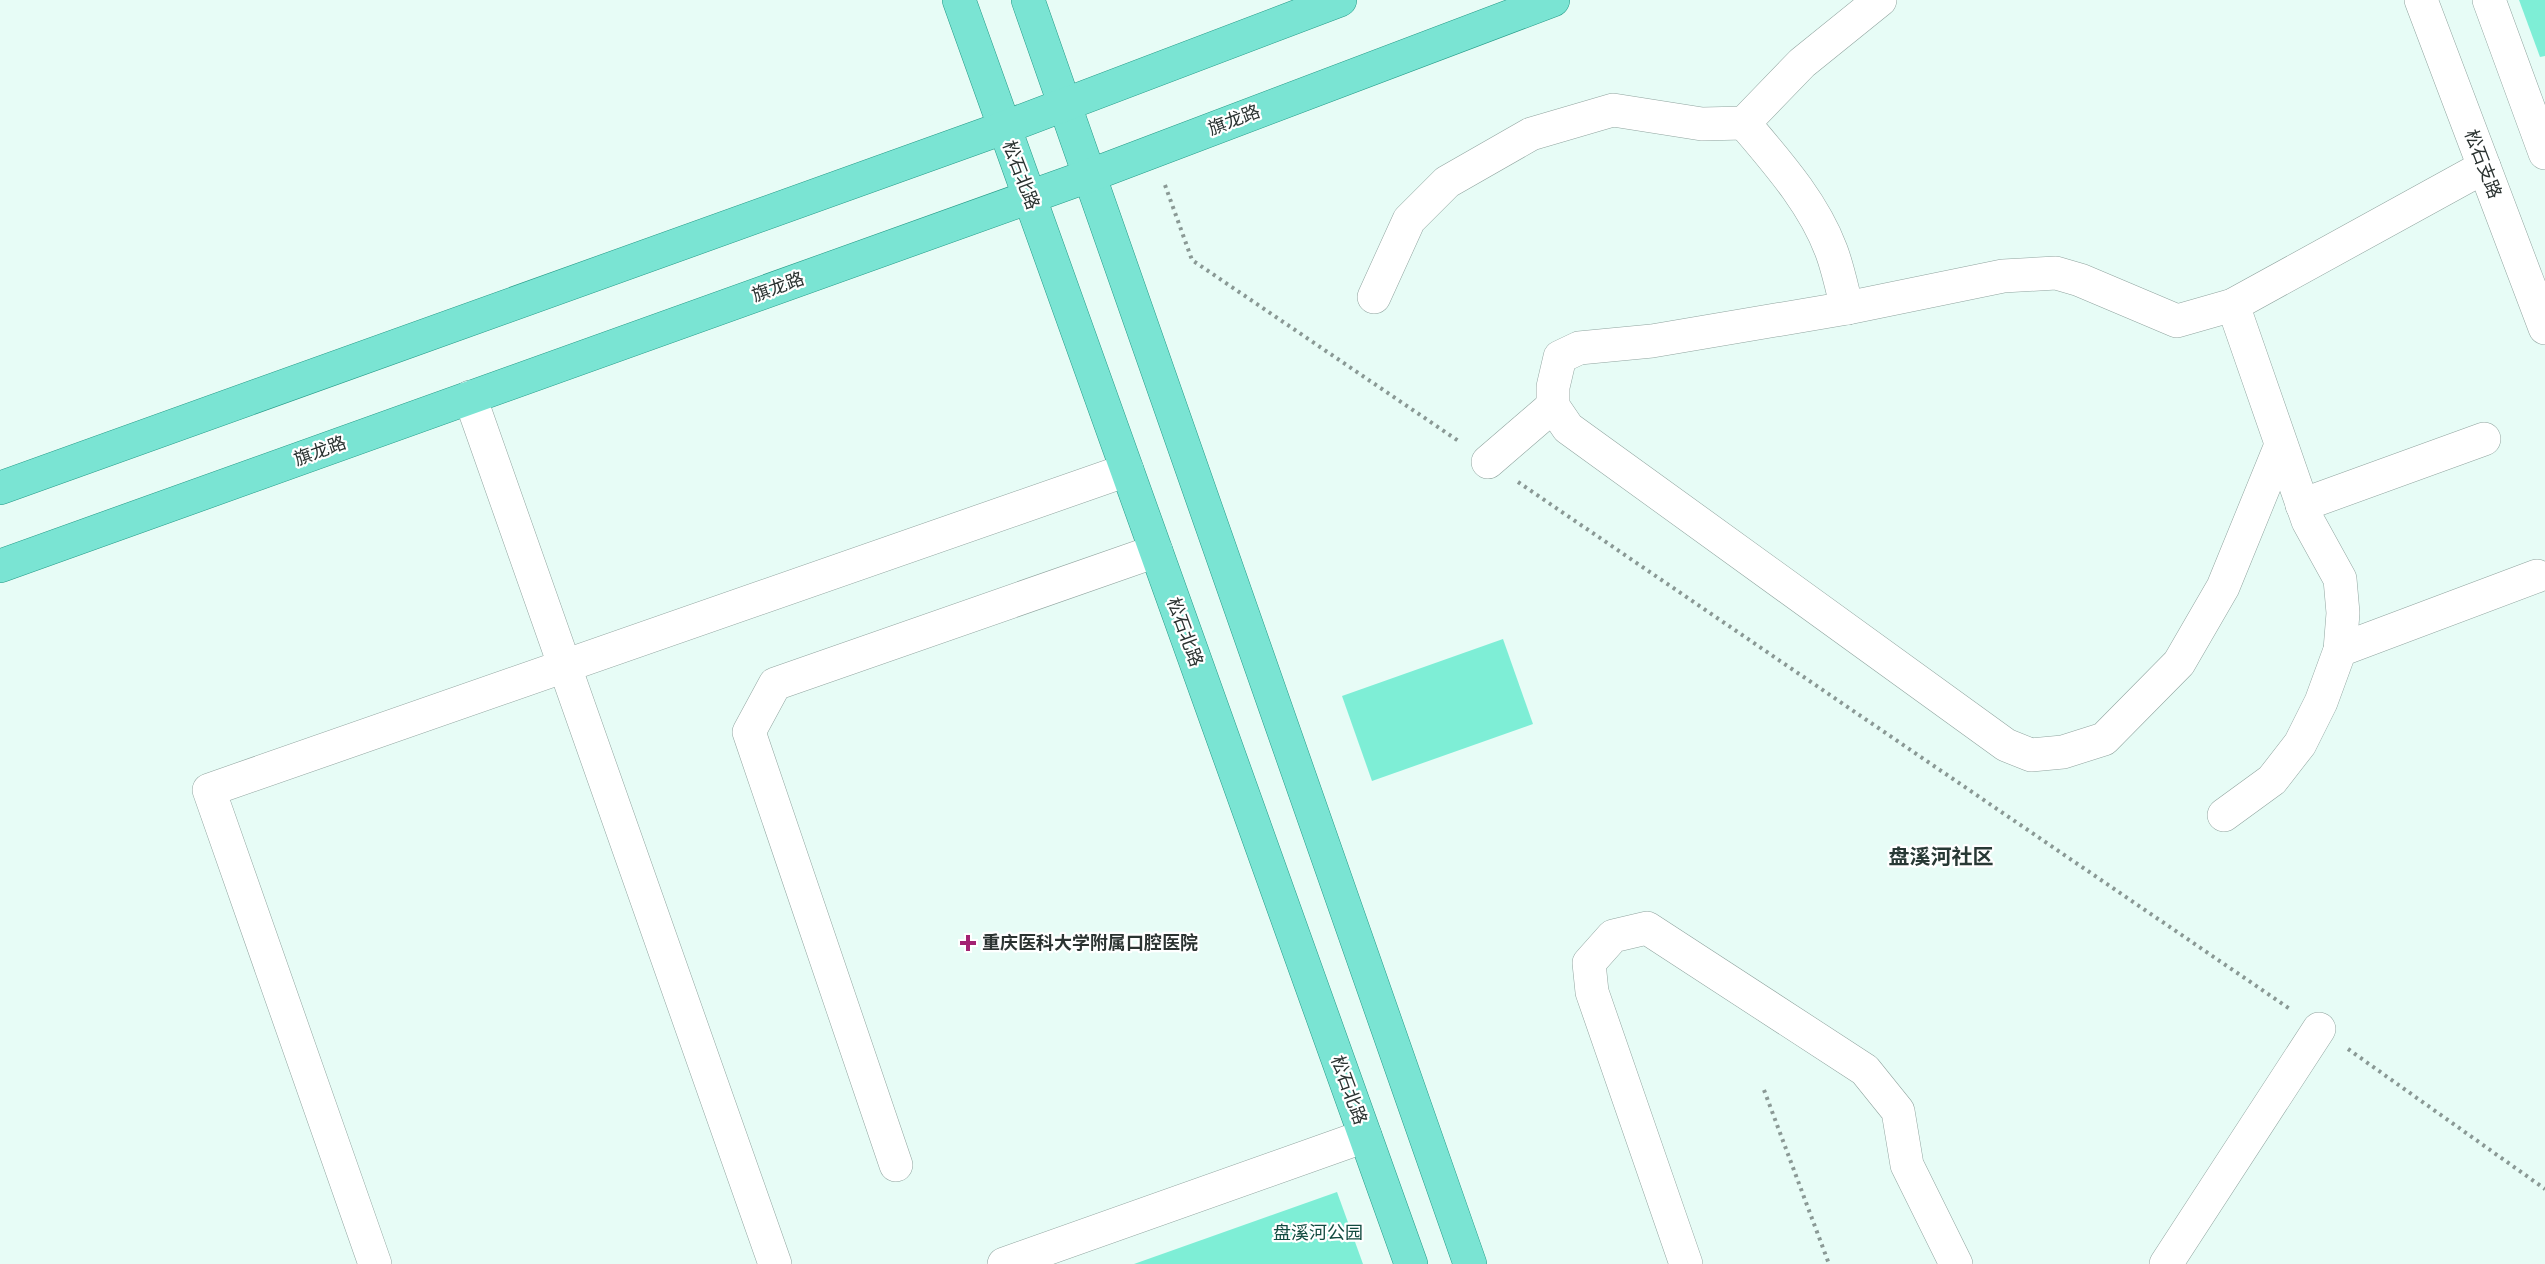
<svg xmlns="http://www.w3.org/2000/svg" width="2545" height="1264" viewBox="0 0 2545 1264" font-family="Montserrat,'Noto Sans SC',sans-serif">
<style>
.green{fill:#7eeed6}
.lines{fill:none;stroke-linecap:round;stroke-linejoin:round}
.minor-casing{stroke:#90a49f;stroke-width:34}
.major-casing{stroke:#249a87;stroke-width:34}
.path{stroke:#8a9995;stroke-width:4;stroke-dasharray:3 4.5;stroke-linecap:butt}
.minor{stroke:#fff;stroke-width:33}
.major{stroke:#7ae4d3;stroke-width:33}
.poi-dot{fill:#a32272;stroke:#fff;stroke-width:2}
.labels{text-anchor:middle;dominant-baseline:central;stroke-width:4.5;stroke-linejoin:round;paint-order:stroke}
.street-label{font-size:18px;fill:#2b3331;stroke:#fff}
.poi-label{font-size:18px;font-weight:bold;fill:#2b3331;stroke:#fff;text-anchor:start}
.park-label{font-size:18px;fill:#124b40;stroke:#fff}
.quarter-label{font-size:21px;font-weight:bold;fill:#283935;stroke:#fff}
</style>
<rect width="100%" height="100%" fill="#e7fcf6"/>
<!-- green -->
<g class="green">
<polygon points="2519,0 2545,0 2545,56 2540,57"/>
<polygon points="1503,639 1533,724 1372,781 1342,696"/>
<polygon points="1337,1192 1363,1264 1134,1264"/>
</g>
<g class="lines">
<defs>
<g id="minor">
<polyline points="2421,0 2545,328"/>
<polyline points="2489,0 2545,153"/>
<path d="M1744,123c32,38 69,79 87,127 7,18 11,39 16,58"/>
<polyline points="1374,297 1409,220 1447,182 1531,134 1613,110 1702,124 1744,123 1802,63 1880,0"/>
<polyline points="470,397 775,1264"/>
<polyline points="2281,445 2223,587 2179,663 2104,739 2063,752 2031,755 2006,745 1568,428 1553,406 1553,387 1560,357 1579,348 1652,341 1847,308 2003,276 2056,273 2080,280 2177,321 2233,305 2484,167"/>
<polyline points="1488,462 1553,406"/>
<polyline points="2302,505 2484,439"/>
<polyline points="2340,650 2537,576"/>
<polyline points="2224,815 2272,780 2300,744 2321,702 2340,650 2343,613 2340,579 2308,521 2233,305"/>
<polyline points="896,1165 749,732 775,684 1156,551"/>
<polyline points="375,1264 209,790 1127,470"/>
<polyline points="1004,1264 1365,1136"/>
<polyline points="1686,1264 1592,992 1589,963 1613,936 1647,928 1865,1070 1898,1111 1907,1165 1956,1264"/>
<polyline points="2166,1264 2319,1029"/>
</g>
<g id="major">
<polyline points="959,0 1411,1264"/>
<polyline points="1028,0 1470,1264"/>
<polyline points="0,488 1003,128 1340,0"/>
<polyline points="0,566 1091,175 1553,0"/>
</g>
</defs>
<!-- minor casing -->
<use href="#minor" class="minor-casing"/>
<!-- major casing -->
<use href="#major" class="major-casing"/>
<!-- path -->
<g class="path">
<polyline points="1165,185 1192,260 1460,442"/>
<polyline points="1518,482 2290,1009"/>
<polyline points="2348,1049 2545,1189"/>
<polyline points="1764,1090 1829,1264"/>
</g>
<!-- minor -->
<use href="#minor" class="minor"/>
<!-- major -->
<use href="#major" class="major"/>
</g>
<!-- markers -->
<path class="poi-dot" d="M965 934h6v6h6v6h-6v6h-6v-6h-6v-6h6z"/>
<g class="labels">
<!-- street labels -->
<g class="street-label">
<text transform="translate(1234 120) rotate(-21)">旗龙路</text>
<text transform="translate(2483 164) rotate(69)">松石支路</text>
<text transform="translate(1021 175) rotate(69)">松石北路</text>
<text transform="translate(778 287) rotate(-20)">旗龙路</text>
<text transform="translate(320 451) rotate(-20)">旗龙路</text>
<text transform="translate(1185 632) rotate(70)">松石北路</text>
<text transform="translate(1349 1090) rotate(70)">松石北路</text>
</g>
<!-- poi labels -->
<g class="poi-label">
<text x="982" y="943">重庆医科大学附属口腔医院</text>
</g>
<!-- park labels -->
<g class="park-label">
<text x="1318" y="1233">盘溪河公园</text>
</g>
<!-- quarter labels -->
<g class="quarter-label">
<text x="1941" y="856">盘溪河社区</text>
</g>
</g>
</svg>
